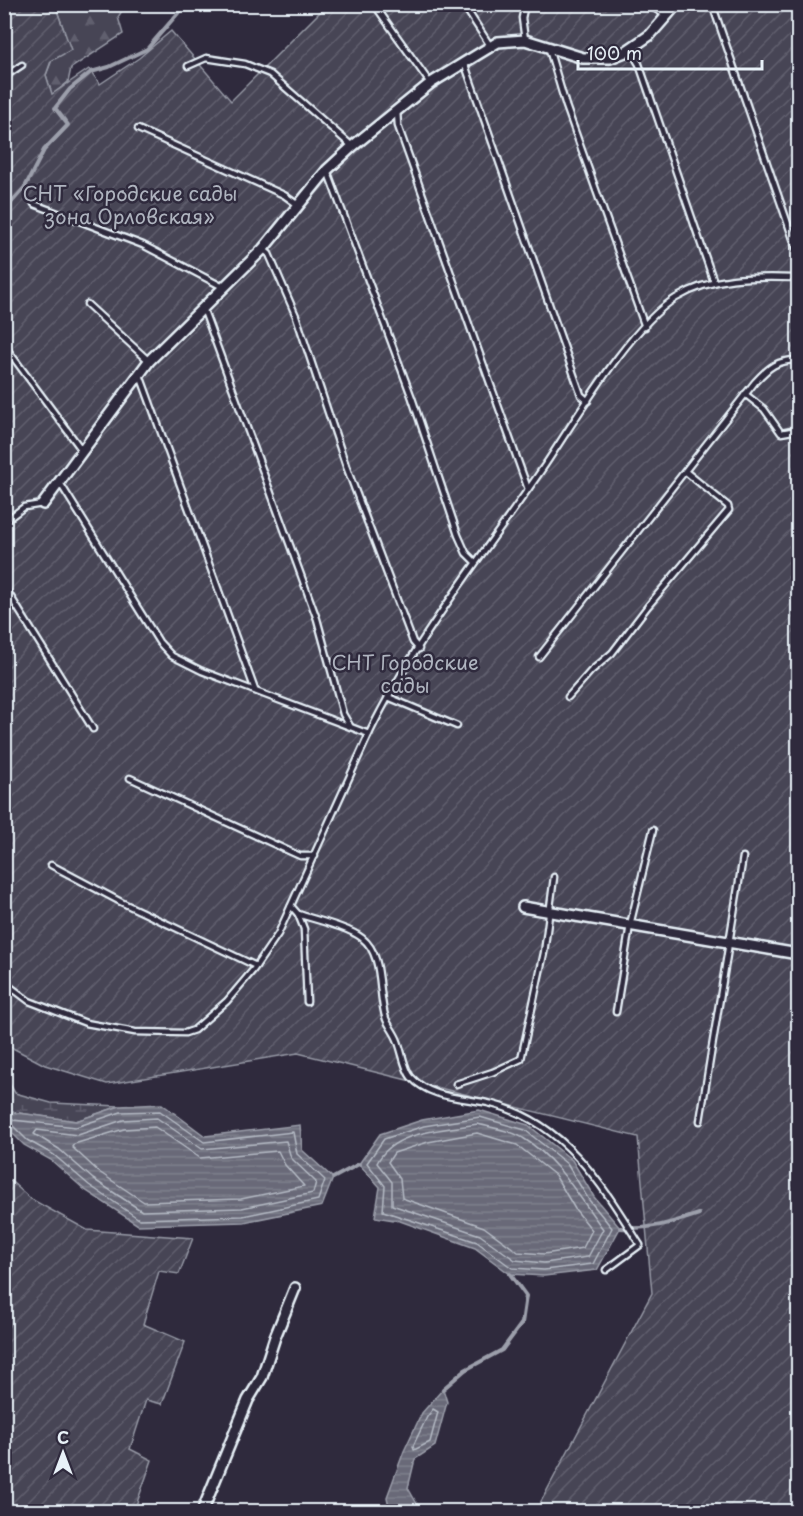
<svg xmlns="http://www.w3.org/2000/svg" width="803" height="1516" viewBox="0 0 803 1516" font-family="'Playpen Sans',sans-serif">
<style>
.forest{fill:url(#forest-firs);stroke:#979aa6;stroke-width:1.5}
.wetland{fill:url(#wetland-marsh);stroke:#979aa6;stroke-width:1.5}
.garden{fill:url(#garden-furrows);stroke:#979aa6;stroke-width:1.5}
.water{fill:url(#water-rules);stroke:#9c9fab;stroke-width:1.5}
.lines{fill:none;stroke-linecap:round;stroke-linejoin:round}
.shore{stroke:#b5bbc5;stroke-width:1.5}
.stream{stroke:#9c9fab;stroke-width:4}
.service-casing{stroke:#e8f1f8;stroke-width:9}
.minor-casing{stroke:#e8f1f8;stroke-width:14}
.service{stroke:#2f2a3d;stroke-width:4.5}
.minor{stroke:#2f2a3d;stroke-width:9}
.labels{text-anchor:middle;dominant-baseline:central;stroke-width:5;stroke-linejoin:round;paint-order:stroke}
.park-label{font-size:20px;fill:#afb4bf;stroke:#2f2a3d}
</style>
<defs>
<pattern id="forest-firs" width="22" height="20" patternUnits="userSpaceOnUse" patternTransform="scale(1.5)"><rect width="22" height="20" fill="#464455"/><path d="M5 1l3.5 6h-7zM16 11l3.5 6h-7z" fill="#615f6e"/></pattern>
<pattern id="wetland-marsh" width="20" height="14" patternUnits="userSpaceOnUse" patternTransform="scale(1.5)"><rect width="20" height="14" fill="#464455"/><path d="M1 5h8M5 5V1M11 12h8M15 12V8" fill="none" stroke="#615f6e"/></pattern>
<pattern id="garden-furrows" width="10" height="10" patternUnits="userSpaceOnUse" patternTransform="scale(1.5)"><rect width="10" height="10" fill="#464455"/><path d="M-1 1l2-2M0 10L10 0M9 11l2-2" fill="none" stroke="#615f6e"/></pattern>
<pattern id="water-rules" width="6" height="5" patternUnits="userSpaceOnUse" patternTransform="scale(1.5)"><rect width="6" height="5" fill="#696978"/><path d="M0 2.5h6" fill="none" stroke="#7e7f8c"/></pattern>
</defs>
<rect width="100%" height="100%" fill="#2f2a3d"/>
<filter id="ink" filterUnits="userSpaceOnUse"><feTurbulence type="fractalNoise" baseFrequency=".0167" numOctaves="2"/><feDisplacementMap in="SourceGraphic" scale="12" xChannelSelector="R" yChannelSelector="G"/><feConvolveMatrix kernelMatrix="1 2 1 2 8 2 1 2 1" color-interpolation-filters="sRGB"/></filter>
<g filter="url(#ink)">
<!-- forest -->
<polygon class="forest" points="55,5 125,6 118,17 123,34 71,68 68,82 52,95 46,75 64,30"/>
<!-- wetland -->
<polygon class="wetland" points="4,1074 15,1093 51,1103 120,1106 76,1121 5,1111"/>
<!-- garden -->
<g class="garden">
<polygon points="4,5 55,5 71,50 51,61 46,75 52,94 89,69 100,84 139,58 171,31 231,101 327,5 798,5 798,1511 536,1511 652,1293 638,1137 298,1053 107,1084 45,1065 5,1044"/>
<polygon points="5,1176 31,1199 87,1230 193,1238 179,1274 159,1271 143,1324 185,1342 162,1404 146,1400 130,1449 152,1460 134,1511 5,1511"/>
</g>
<!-- water -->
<g class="water">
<polygon points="162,1104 205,1136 300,1125 302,1150 333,1178 322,1206 244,1222 138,1225 85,1190 51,1160 24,1145 5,1126 5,1111 76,1121 120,1106"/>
<polygon points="479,1110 528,1125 572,1160 594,1197 620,1228 597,1270 544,1276 510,1274 475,1248 400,1221 375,1217 380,1187 359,1164 380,1134 422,1120"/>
<polygon points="443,1389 447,1402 435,1446 415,1459 408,1488 421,1511 390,1511 387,1497 404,1451 422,1413"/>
</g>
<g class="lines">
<!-- shore -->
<g class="shore">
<polygon points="160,1111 204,1142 293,1132 297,1154 325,1180 318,1200 243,1216 139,1219 89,1185 54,1155 27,1140 10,1123 13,1120 76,1127 121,1112"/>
<polygon points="480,1117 525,1130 567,1164 589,1200 612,1228 593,1264 544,1270 512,1268 477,1242 383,1211 385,1186 367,1163 384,1139 424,1126"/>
<polygon points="157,1118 202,1149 286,1141 291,1158 316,1182 313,1193 242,1208 142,1211 93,1179 59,1149 34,1134 37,1130 78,1135 123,1120"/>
<path d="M478,1124c14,4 33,6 45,14 36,22 55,58 80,91l-15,28 -44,6 -29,-3 -35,-25 -88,-30v-23l-15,-19c16,-33 68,-33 101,-39z"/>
<polygon points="155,1127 200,1158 278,1151 285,1165 304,1186 241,1199 144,1202 99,1172 72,1147 74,1144 124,1129"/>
<polygon points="477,1133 517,1145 555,1175 575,1209 592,1230 583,1248 544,1254 518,1252 484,1227 402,1198 400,1179 388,1162 394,1153 428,1142"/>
<polygon points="433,1409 438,1412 430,1442 414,1450 413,1446 427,1417"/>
</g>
<!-- stream -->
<g class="stream">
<polyline points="4,211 25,187 44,150 68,125 55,108 70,89 91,72 109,67 147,49 186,4"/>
<polyline points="333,1178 359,1164"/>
<path d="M620,1228c29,2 52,-5 79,-14"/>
<polyline points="443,1389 465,1370 502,1350 522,1323 526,1296 510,1274"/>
</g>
<defs>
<g id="service">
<polyline points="374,4 430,83"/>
<polyline points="463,4 491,47"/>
<polyline points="647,4 666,15"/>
<polyline points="712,4 798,253"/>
<polyline points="525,40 522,18 525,4"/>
<polyline points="549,49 566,106 645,327"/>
<polyline points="630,49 639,64 714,282"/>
<polyline points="464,62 581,395 588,401"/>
<polyline points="188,66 206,58 245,64 270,74 352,146"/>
<polyline points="4,77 22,65"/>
<polyline points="397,111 398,126 528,489"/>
<polyline points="138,129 284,195 298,205"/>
<polyline points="327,170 412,398 458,535 466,553 475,562"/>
<polyline points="34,204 143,245 223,287"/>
<polyline points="263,249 269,254 296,316 346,466 413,642 419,649"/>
<polyline points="87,304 149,361"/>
<polyline points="203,308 317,619 343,714 350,726"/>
<polyline points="4,345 81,449"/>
<polyline points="140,375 255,690"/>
<polyline points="745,394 764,409 781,433 798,430"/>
<path d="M60,483l99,159 13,14 30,15 167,63c47,-97 116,-181 176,-269 31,-46 86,-140 131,-167 38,-23 79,-21 122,-20"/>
<polyline points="4,522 24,507 43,504"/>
<polyline points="4,586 93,729"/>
<path d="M539,657l216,-275c14,-15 22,-22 43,-22"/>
<polyline points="388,697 457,726"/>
<polyline points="568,697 591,671 612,653 648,606 729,510 728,506 686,472"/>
<polyline points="130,778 300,856 315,856"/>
<polyline points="51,865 121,902 256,966"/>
<path d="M291,906l7,8c18,6 50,13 64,24 23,18 15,56 24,81 3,7 8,13 11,20 5,11 7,30 14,38 21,23 55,20 81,27 73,18 111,82 148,141l-34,25"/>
<polyline points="298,914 304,929 307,1002"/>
<polyline points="4,982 29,1001 86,1023 135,1032 185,1033 194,1030 227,1001 254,969 278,934 369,734"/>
<polyline points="616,1012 630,925 653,830"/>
<polyline points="456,1084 493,1072 521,1059 544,953 554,877"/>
<polyline points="700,1121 743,857"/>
</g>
<g id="minor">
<polyline points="43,504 149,361 263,249 327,170 353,146 431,83 498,42 525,40 583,58 610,58 625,52 650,35 677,4"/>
<polyline points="523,907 798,954"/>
<polyline points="202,1512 248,1400 262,1377 275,1337 295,1288"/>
</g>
</defs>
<!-- service casing -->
<use href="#service" class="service-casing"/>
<!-- minor casing -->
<use href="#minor" class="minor-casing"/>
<!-- service -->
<use href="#service" class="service"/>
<!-- minor -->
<use href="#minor" class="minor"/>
</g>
</g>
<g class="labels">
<!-- park labels -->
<g class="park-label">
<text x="130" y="193">СНТ «Городские сады<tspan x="130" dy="23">зона Орловская»</tspan></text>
<text x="405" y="662">СНТ Городские<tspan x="405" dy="23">сады</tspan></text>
</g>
</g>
<!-- margin -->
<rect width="803" height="1516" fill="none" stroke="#2f2a3d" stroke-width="24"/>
<rect x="12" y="12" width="779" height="1492" fill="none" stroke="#e8f1f8" stroke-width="2" filter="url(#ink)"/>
<!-- north arrow -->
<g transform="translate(63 1453)" stroke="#2f2a3d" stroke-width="4.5" paint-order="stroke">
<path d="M0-4.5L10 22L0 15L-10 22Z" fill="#e8f1f8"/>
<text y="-9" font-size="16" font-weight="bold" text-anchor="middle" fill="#e8f1f8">С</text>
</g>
<!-- scale -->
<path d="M578 60v9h184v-9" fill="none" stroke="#e8f1f8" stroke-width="3"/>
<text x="587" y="60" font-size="18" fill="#e8f1f8" stroke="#2f2a3d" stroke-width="4.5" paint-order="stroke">100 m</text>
</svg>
